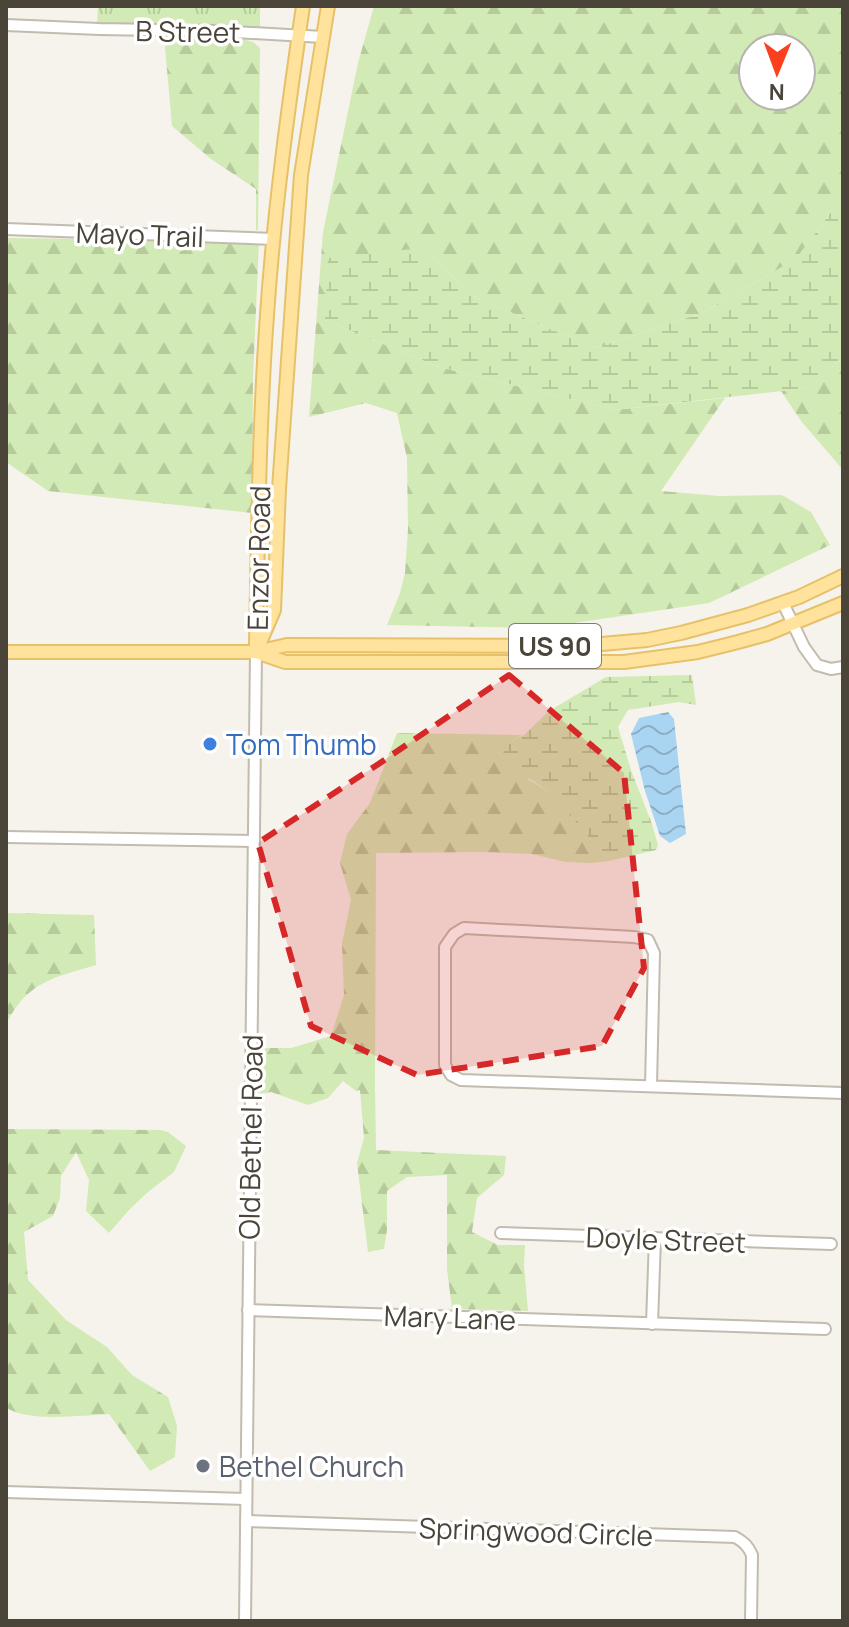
<svg xmlns="http://www.w3.org/2000/svg" width="849" height="1627" viewBox="0 0 849 1627" font-family="Manrope,sans-serif">
<style>
.grass{fill:url(#grass-tufts)}
.forest{fill:url(#forest-firs);fill-rule:evenodd}
.wetland{fill:url(#wetland-marsh)}
.water{fill:url(#water-waves)}
.lines{fill:none;stroke-linecap:round;stroke-linejoin:round}
.minor-casing{stroke:#c2bbae;stroke-width:14}
.major-casing{stroke:#e6c16a;stroke-width:16}
.minor{stroke:#fff;stroke-width:10}
.major{stroke:#ffe39c;stroke-width:12}
.marked{fill:#d62828;fill-opacity:0.2;stroke:#d62828;stroke-width:6;stroke-dasharray:16 10;stroke-linejoin:round}
.shop-dot{fill:#3f7fe0;stroke:#fff;stroke-width:3}
.worship-dot{fill:#6b7280;stroke:#fff;stroke-width:3}
.labels{text-anchor:middle;dominant-baseline:central;stroke-width:7;stroke-linejoin:round;paint-order:stroke}
.shield{fill:#fff;stroke:#817c74;stroke-width:2}
.shield-label{font-size:26px;font-weight:bold;fill:#4b4439}
.street-label{font-size:28px;fill:#4b4439;stroke:#fff}
.shop-label{font-size:28px;fill:#366cbe;stroke:#fff;text-anchor:start}
.worship-label{font-size:28px;fill:#5b616d;stroke:#fff;text-anchor:start}
</style>
<defs>
<pattern id="grass-tufts" width="24" height="20" patternUnits="userSpaceOnUse" patternTransform="scale(2)"><rect width="24" height="20" fill="#d2eab5"/><path d="M3 7l-1-3M5 7V3M7 7l1-3M15 17l-1-3M17 17v-4M19 17l1-3" fill="none" stroke="#b6ca9c"/></pattern>
<pattern id="forest-firs" width="22" height="20" patternUnits="userSpaceOnUse" patternTransform="scale(2)"><rect width="22" height="20" fill="#d2eab5"/><path d="M5 1l3.5 6h-7zM16 11l3.5 6h-7z" fill="#b6ca9c"/></pattern>
<pattern id="wetland-marsh" width="20" height="14" patternUnits="userSpaceOnUse" patternTransform="scale(2)"><rect width="20" height="14" fill="#d2eab5"/><path d="M1 5h8M5 5V1M11 12h8M15 12V8" fill="none" stroke="#b6ca9c"/></pattern>
<pattern id="water-waves" width="16" height="10" patternUnits="userSpaceOnUse" patternTransform="scale(2)"><rect width="16" height="10" fill="#a9d4f2"/><path d="M0 5q4-4 8 0t8 0" fill="none" stroke="#8caec5"/></pattern>
</defs>
<rect width="100%" height="100%" fill="#f6f3ec"/>
<!-- grass -->
<polygon class="grass" points="98,6 260,6 260,32 242,26 217,25 97,23"/>
<!-- forest -->
<g class="forest">
<path d="M374,6h469v190l-47,63 -94,54 -106,35 -120,-50 -54,-50 -97,72 114,47 176,43 110,-12 -64,93 58,5 63,-1 29,17 19,33 -121,58 -169,25 -153,-3 13,-32 5,-20 3,-44 -1,-71 -10,-45 -31,-10 -57,14 14,-185 35,-169zM753,48h48v48h-48z"/>
<polygon points="164,36 240,38 253,42 260,48 258,230 256,230 256,189 211,159 172,126"/>
<polygon points="6,238 259,241 253,379 252,513 48,491 6,462"/>
<polygon points="843,357 843,470 801,421 781,391 809,388"/>
<polygon points="397,733 522,735 511,741 529,780 550,792 609,861 592,863 566,862 532,854 487,852 376,853 375,1088 376,1150 506,1156 504,1175 477,1198 472,1232 498,1245 525,1245 524,1265 528,1311 452,1309 447,1269 447,1175 407,1177 387,1191 387,1230 384,1249 368,1252 357,1163 364,1138 360,1090 356,1091 343,1081 328,1098 308,1105 271,1092 255,1095 256,1052 259,1048 291,1048 331,1036 344,995 342,943 351,900 340,863 347,834 370,803"/>
<path d="M6,913l88,2 2,50c-43,13 -68,16 -90,59z"/>
<path d="M6,1129l155,1 7,2 18,14 -12,26 -26,20 -19,18 -20,23 -23,-22 3,-31 -13,-28 -15,24 -1,22 -7,18 -29,16 4,48 38,40 41,27 25,28 36,22 9,29 -2,31 -25,14 -41,-57c-25,1 -84,9 -103,-7z"/>
</g>
<!-- wetland -->
<g class="wetland">
<polygon points="843,196 843,357 809,388 615,410 439,367 325,320 328,258 422,248 476,298 596,348 702,313 796,259"/>
<polygon points="692,675 696,705 679,702 628,710 618,727 631,770 652,824 658,845 656,850 609,861 550,792 499,759 511,741 524,735 549,711 606,677"/>
</g>
<!-- water -->
<polygon class="water" points="668,712 674,719 686,834 670,843 660,836 645,791 631,734 639,718"/>
<g class="lines">
<defs>
<g id="minor">
<polyline points="6,25 99,29 217,31 323,37"/>
<polyline points="6,229 274,239"/>
<polyline points="783,603 804,647 817,665 831,669 843,667"/>
<polyline points="6,837 254,841"/>
<polyline points="651,1086 654,953 648,940 634,937 464,928 454,934 445,947 445,1065 451,1075 461,1080 843,1093"/>
<polyline points="501,1233 831,1244"/>
<polyline points="248,1310 825,1329"/>
<polyline points="652,1324 655,1238"/>
<polyline points="6,1492 246,1499"/>
<path d="M246,1521l489,16c9,5 13,9 17,18l-1,66"/>
<polyline points="245,1621 256,652"/>
</g>
<g id="major">
<path d="M256,645c2,-110 3,-220 11,-330 7,-103 21,-206 36,-309"/>
<polyline points="6,652 256,652 287,645 579,646 647,640 681,633 748,615 799,597 843,576"/>
<polyline points="256,652 274,610 279,489 301,175 328,6"/>
<polyline points="259,653 285,662 624,662 698,652 738,642 767,634 843,603"/>
</g>
</defs>
<!-- minor casing -->
<use href="#minor" class="minor-casing"/>
<!-- major casing -->
<use href="#major" class="major-casing"/>
<!-- minor -->
<use href="#minor" class="minor"/>
<!-- major -->
<use href="#major" class="major"/>
</g>
<!-- marked area -->
<path class="marked" d="M509,675l115,98 20,195 -42,78 -185,29 -106,-49 -53,-183 119,-78z"/>
<!-- markers -->
<circle class="shop-dot" cx="210" cy="744" r="8"/>
<circle class="worship-dot" cx="203" cy="1466" r="8"/>
<g class="labels">
<!-- shield labels -->
<rect class="shield" x="509" y="624" width="92" height="44" rx="6"/>
<g class="shield-label">
<text x="555" y="646">US 90</text>
</g>
<!-- street labels -->
<g class="street-label">
<text transform="translate(188 31) rotate(1)">B Street</text>
<text transform="translate(140 234) rotate(2)">Mayo Trail</text>
<text transform="translate(258 558) rotate(-89)">Enzor Road</text>
<text transform="translate(250 1137) rotate(-89)">Old Bethel Road</text>
<text transform="translate(666 1239) rotate(2)">Doyle Street</text>
<text transform="translate(450 1317) rotate(2)">Mary Lane</text>
<text transform="translate(536 1531) rotate(2)">Springwood Circle</text>
</g>
<!-- shop labels -->
<g class="shop-label">
<text x="226" y="744">Tom Thumb</text>
</g>
<!-- worship labels -->
<g class="worship-label">
<text x="219" y="1466">Bethel Church</text>
</g>
</g>
<!-- border -->
<rect width="849" height="1627" fill="none" stroke="#4b4439" stroke-width="16"/>
<!-- north arrow -->
<g transform="translate(777 72) rotate(181)"><circle r="38" fill="#ffffff" stroke="#b7b4b0" stroke-width="2"/>
<path d="M0-6L14 30L0 20L-14 30Z" fill="#fc3f1d"/>
<text y="-12" font-size="22" font-weight="bold" text-anchor="middle" fill="#4b4439">N</text>
</g>
</svg>
